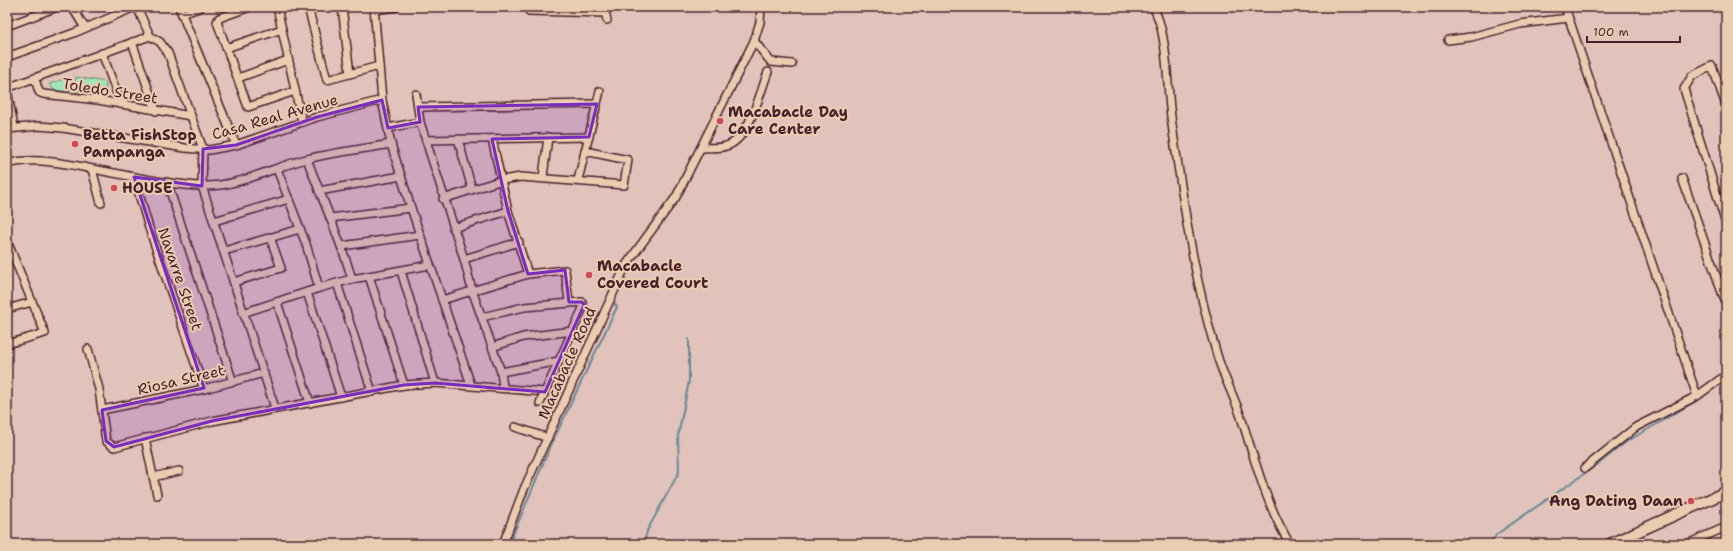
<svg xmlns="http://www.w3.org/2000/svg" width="1733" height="551" viewBox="0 0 1733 551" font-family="'Shantell Sans',sans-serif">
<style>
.green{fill:#9ee7b5;stroke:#748370}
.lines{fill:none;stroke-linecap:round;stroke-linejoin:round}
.stream{stroke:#6a8895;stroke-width:2}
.street-casing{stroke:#4a1f2b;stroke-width:10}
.secondary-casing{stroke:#4a1f2b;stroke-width:13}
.street{stroke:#eacdb1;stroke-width:7}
.secondary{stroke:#eacdb1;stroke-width:10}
.marked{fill:#7b2cbf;fill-opacity:0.2;stroke:#7b2cbf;stroke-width:3;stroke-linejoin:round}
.poi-dot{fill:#d1495b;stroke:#eacdb1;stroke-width:1.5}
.labels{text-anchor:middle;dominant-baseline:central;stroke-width:4;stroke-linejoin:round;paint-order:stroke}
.street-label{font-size:15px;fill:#4a1f2b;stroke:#eacdb1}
.poi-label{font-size:15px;font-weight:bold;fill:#4a1f2b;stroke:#eacdb1;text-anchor:start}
</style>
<rect width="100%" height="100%" fill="#e1c3bc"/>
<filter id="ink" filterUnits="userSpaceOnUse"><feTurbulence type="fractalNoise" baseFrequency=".025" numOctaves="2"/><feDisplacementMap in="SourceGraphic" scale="8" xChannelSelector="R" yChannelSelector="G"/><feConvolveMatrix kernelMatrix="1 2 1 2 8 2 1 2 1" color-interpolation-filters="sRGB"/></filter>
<g filter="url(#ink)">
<!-- green -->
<g class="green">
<polygon points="76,77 106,82 105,95 74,91"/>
<polygon points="68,78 70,92 54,90 49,84"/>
</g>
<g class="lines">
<!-- stream -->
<g class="stream">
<polyline points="509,544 551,445 617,307 612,300"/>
<polyline points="644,544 647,531 679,472 678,436 689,381 689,339"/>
<polyline points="1490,544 1497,534 1597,465 1626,442 1703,397"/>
</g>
<defs>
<g id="street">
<polyline points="72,7 85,28"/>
<polyline points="137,7 150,36 160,42 168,53 203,149 202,186 275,408"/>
<polyline points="179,7 236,145"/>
<polyline points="250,7 219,18 217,22 248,107 295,91"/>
<polyline points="277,7 302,122"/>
<polyline points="308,7 327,80 379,66"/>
<polyline points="342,7 350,74"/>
<polyline points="374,7 382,100 391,144 411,208 471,385"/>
<polyline points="604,7 607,20"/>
<path d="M1153,7c14,23 14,73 17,101 3,28 8,56 12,84 8,55 19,110 35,163 6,21 17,41 24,62 14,43 25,88 49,127"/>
<polyline points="1565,7 1697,396"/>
<polyline points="374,10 396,7"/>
<polyline points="529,11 605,13"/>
<polyline points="182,14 201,7"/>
<polyline points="7,26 57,7"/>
<polyline points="1448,40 1471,37 1520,24 1568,18"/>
<polyline points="754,41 771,62 792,64"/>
<polyline points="132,42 156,111"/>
<polyline points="226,48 282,29"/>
<polyline points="102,53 121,104"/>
<polyline points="7,57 74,33 135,7"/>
<polyline points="238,78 288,60"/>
<polyline points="35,79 39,92 43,94 98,100 191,116"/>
<polyline points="7,88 150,36"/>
<polyline points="7,90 14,127"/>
<polyline points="416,94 420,122"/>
<polyline points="1726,105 1712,66 1692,76 1684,89 1726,224"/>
<polyline points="418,107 597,104"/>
<polyline points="388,128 420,122 464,259 472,290 501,372 503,387"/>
<polyline points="7,129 39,126 63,128 185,148 209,150 236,145 317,117 382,100"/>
<polyline points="458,139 472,189"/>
<polyline points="492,139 508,211 528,274"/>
<polyline points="426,140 589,137"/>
<path d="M701,148c8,-1 17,1 25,-2 23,-6 34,-53 42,-74"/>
<path d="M307,159c15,40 33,79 45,120"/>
<path d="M7,164c30,-8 66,1 96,7 33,6 66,14 99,15 38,1 70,-19 105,-27 28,-7 57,-10 84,-15"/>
<polyline points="92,169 101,203"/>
<polyline points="277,169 306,244 319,288"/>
<polyline points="134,177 149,228 204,389"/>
<polyline points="543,177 548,137"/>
<polyline points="1682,178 1724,298 1726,300"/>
<polyline points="578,180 600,91"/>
<polyline points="167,182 233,382"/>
<polyline points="319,191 401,176"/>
<polyline points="443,199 502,180 521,177 624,185 628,160 585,151"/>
<polyline points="330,218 411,208"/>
<polyline points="214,221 289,199"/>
<polyline points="453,228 508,211"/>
<polyline points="7,241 45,333 7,344"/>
<polyline points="342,246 420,235"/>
<polyline points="224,251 300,229"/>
<polyline points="464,259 519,242"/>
<polyline points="401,271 435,383"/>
<polyline points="369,276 404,385"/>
<polyline points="234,282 281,268 270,237"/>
<polyline points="337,283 372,392"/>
<polyline points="307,292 341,397"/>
<polyline points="442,300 528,274 565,270 569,302"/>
<polyline points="277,302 310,403"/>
<polyline points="7,309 32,302"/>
<polyline points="243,313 319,288 352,279 430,265"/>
<polyline points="482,317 524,307 582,302 583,308 540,403"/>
<polyline points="492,347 523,337 573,331"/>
<polyline points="88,349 99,389 106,441 114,447 212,421 404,385 435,383 545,392"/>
<polyline points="501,372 559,361"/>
<polyline points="102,410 204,389 264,373"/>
<polyline points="515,427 548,438"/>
<polyline points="145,438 157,495"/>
<polyline points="1585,468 1636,427 1697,396 1726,375"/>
<polyline points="153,477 179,471"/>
<polyline points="503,544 524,489 626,265 676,197 754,41 760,22 761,7"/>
<polyline points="1687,544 1726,527"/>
</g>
<polyline id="secondary" points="1610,544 1726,492"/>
</defs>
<!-- street casing -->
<use href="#street" class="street-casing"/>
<!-- secondary casing -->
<use href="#secondary" class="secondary-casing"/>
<!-- street -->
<use href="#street" class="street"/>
<!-- secondary -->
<use href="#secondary" class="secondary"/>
</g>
</g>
<!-- marked area -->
<path class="marked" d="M382,100l6,28 32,-6 -2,-15 179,-3 -8,33 -97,2 16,72 20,63 37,-4 4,32h13l2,3 -39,87 -110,-9 -31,2 -192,36 -98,26 -8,-6 -4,-31 102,-22 -70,-211 68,9 1,-37 33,-4 81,-28z"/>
<!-- markers -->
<g class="poi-dot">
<circle cx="720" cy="121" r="4"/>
<circle cx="75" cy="144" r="4"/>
<circle cx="114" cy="188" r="4"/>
<circle cx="589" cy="275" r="4"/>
<circle cx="1691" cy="501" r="4"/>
</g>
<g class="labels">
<!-- street labels -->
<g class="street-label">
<text transform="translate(110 91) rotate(9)">Toledo Street</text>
<text transform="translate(275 117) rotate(-16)">Casa Real Avenue</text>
<text transform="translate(180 279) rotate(71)">Navarre Street</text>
<text transform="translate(567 363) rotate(-66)">Macabacle Road</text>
<text transform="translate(181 380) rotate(-13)">Riosa Street</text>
</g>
<!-- poi labels -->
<g class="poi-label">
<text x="728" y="112">Macabacle Day<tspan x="728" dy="17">Care Center</tspan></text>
<text x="83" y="135">Betta FishStop<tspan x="83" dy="17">Pampanga</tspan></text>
<text x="122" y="188">HOUSE</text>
<text x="597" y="266">Macabacle<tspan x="597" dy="17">Covered Court</tspan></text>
<text x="1683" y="501" text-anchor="end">Ang Dating Daan</text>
</g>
</g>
<!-- margin -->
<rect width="1733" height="551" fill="none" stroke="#eacdb1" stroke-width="24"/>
<rect x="12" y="12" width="1709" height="527" fill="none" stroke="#4a1f2b" stroke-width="1.5" filter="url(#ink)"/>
<!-- scale -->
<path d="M1587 36v6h93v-6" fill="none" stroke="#4a1f2b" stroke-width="2"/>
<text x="1593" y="36" font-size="12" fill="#4a1f2b" stroke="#eacdb1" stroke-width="3" paint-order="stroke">100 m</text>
</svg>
